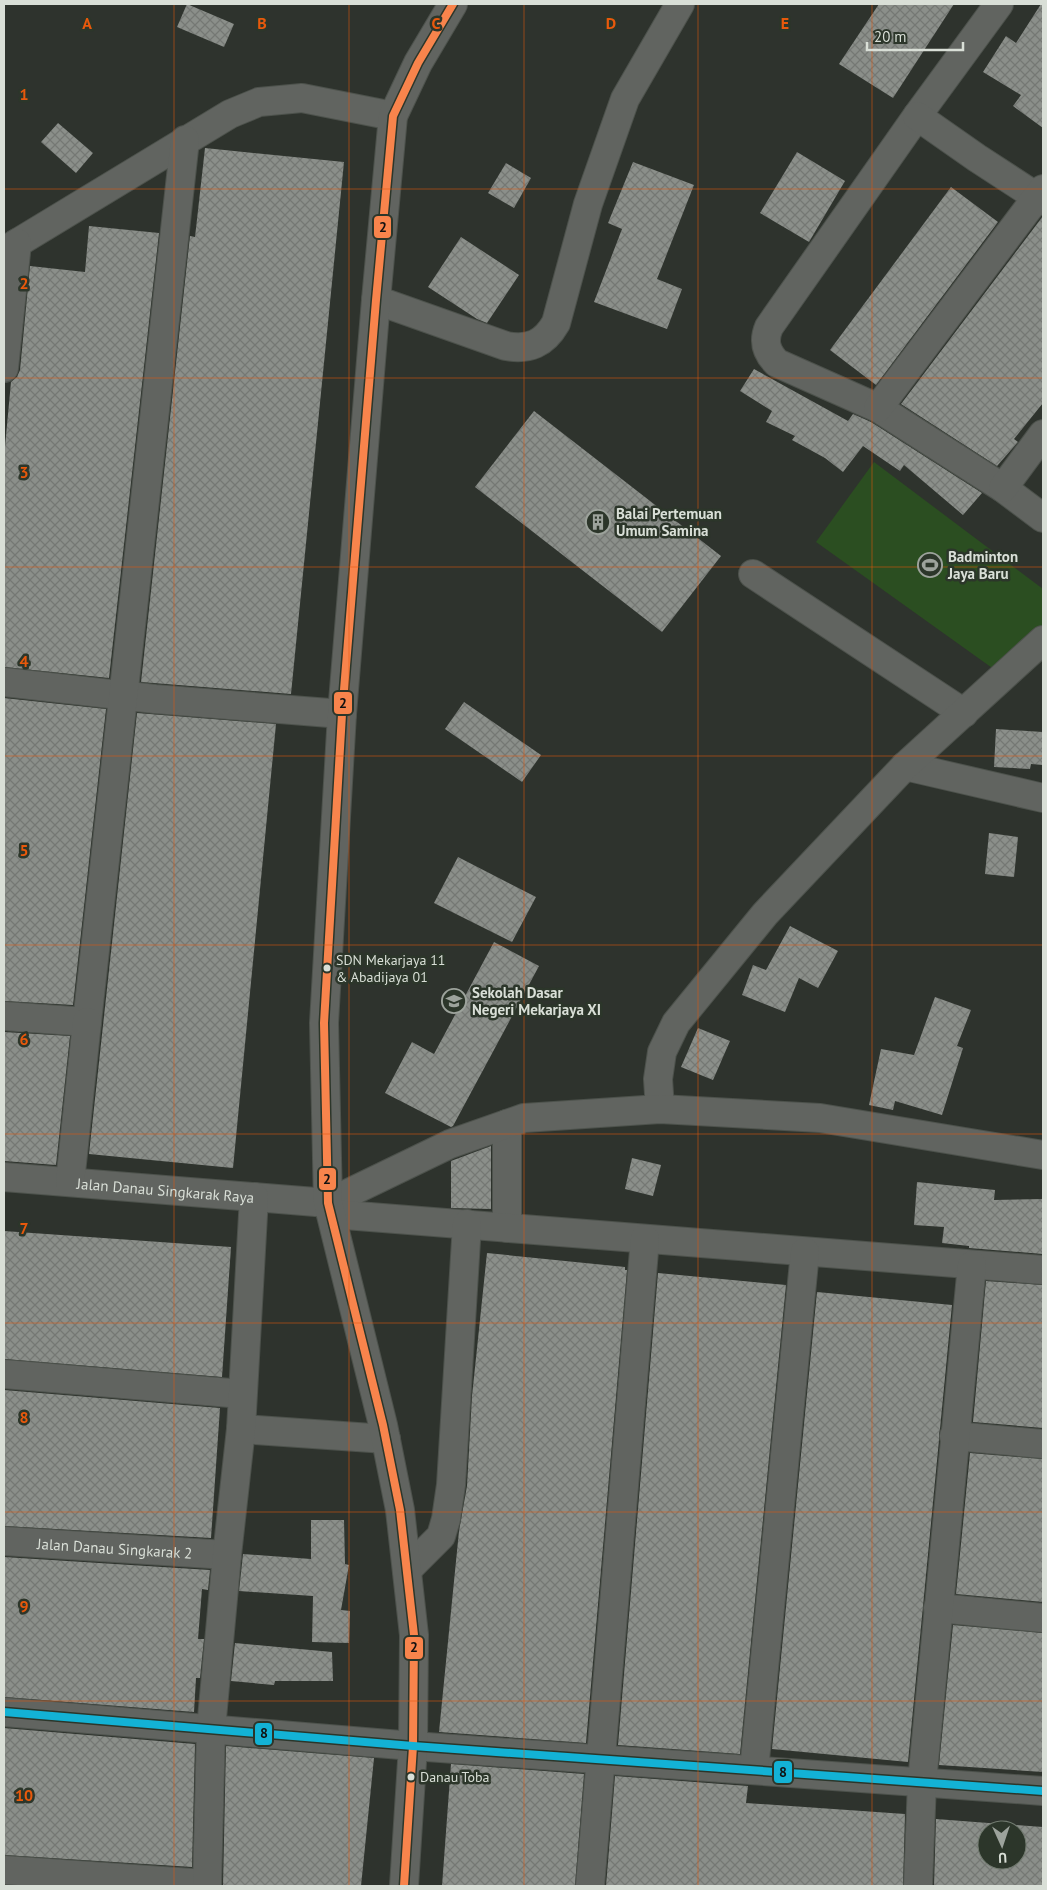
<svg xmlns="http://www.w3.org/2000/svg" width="1047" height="1890" viewBox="0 0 1047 1890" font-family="'PT Sans',sans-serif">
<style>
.green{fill:#2b4e21}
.building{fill:url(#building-cross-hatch);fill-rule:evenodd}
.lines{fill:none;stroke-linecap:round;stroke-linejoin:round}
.minor-casing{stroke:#4d524c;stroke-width:30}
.minor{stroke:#616460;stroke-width:28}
.bus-1-casing{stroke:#2c362a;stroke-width:11}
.bus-2-casing{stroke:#2c362a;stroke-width:11}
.bus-1{stroke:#f8844c;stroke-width:8}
.bus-2{stroke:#13b2d5;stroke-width:8}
.grid{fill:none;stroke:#e8590c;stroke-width:1;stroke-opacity:0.55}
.bus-dot{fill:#d9dfd7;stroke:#2c362a;stroke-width:2}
.labels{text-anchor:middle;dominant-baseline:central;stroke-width:5;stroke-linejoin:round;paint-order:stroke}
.bus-label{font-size:14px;fill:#d9dfd7;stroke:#2c362a;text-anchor:start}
.poi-label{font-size:15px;font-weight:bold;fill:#d9dfd7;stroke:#2c362a;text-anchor:start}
.street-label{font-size:15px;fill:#d9dfd7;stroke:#2c362a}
.grid-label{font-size:16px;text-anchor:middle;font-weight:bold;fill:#e8590c;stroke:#2c362a;stroke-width:5;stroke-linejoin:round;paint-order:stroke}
.line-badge{stroke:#2c362a;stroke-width:2}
.pale-badge-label{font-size:14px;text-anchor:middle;font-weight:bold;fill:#111}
</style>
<defs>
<pattern id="building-cross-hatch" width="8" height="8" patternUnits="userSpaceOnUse" patternTransform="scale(1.25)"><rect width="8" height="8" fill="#8b8f8a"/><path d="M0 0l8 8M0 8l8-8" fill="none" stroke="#757874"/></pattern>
</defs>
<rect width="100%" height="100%" fill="#2e332d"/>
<!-- green -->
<polygon class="green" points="874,462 1043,589 1043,624 995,670 816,542"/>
<!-- building -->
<g class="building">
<polygon points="187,4 234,24 224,47 177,27"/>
<polygon points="879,4 954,4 893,98 839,64"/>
<polygon points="1041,4 1043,4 1043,128 1013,106 1021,95 983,72 1006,36 1016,43"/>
<polygon points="58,123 93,153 76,173 41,142"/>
<polygon points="205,148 344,162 291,694 141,682 190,236 195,237"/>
<polygon points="797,152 845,181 809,242 760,213"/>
<polygon points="633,162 694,185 657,279 682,289 667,329 594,302 622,229 608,223"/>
<polygon points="506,163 531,178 514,208 488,193"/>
<polygon points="951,187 998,222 876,385 830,350"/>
<polygon points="1043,216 1043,403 1014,439 1018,442 997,466 901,404"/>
<polygon points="89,226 159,233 109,678 4,667 4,457 11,382 17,377 20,370 30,266 85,272"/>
<polygon points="461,237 519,275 487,323 477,319 428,287"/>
<polygon points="754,369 848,421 853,414 871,422 982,493 963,515 904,465 900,471 863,446 843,472 825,458 792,440 795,436 766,422 772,411 740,391"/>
<polygon points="534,411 721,556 662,632 475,487"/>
<polygon points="4,698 106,709 73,1005 4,1001"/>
<polygon points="464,702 541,755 522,782 445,729"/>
<polygon points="137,713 276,724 233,1168 89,1154"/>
<polygon points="996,729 1043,732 1043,765 1031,764 1030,769 994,767"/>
<polygon points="989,833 1018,837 1014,877 985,874"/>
<polygon points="458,857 536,897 512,942 434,903"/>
<polygon points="790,926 838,951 818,988 799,978 785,1012 742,995 753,965 766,970"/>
<polygon points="494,942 539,966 453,1126 451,1127 385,1093 412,1042 434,1054"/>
<polygon points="935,997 971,1010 957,1046 963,1048 942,1115 895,1101 893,1110 869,1105 881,1049 914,1055"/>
<polygon points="698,1028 730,1041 713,1080 681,1067"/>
<polygon points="4,1032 70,1036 56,1165 4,1161"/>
<polygon points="491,1146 491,1209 451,1208 451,1161"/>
<polygon points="632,1158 661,1165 653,1196 625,1189"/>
<polygon points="917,1182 995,1190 994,1200 1043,1199 1043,1254 969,1248 969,1246 942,1243 944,1227 914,1225"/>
<polygon points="4,1231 231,1247 222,1377 4,1359"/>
<polygon points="487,1253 625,1267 625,1270 627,1270 586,1743 439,1732 459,1531 467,1486 472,1396"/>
<polygon points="658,1273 786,1285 740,1754 618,1745"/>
<polygon points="986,1281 1043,1285 1043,1428 973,1422"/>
<polygon points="817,1292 952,1305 940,1429 939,1434 939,1440 908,1762 772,1749"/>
<polygon points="4,1390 220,1408 211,1538 4,1526"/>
<polygon points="970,1453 1043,1459 1043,1602 956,1594"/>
<polygon points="311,1520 344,1520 345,1564 349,1565 341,1610 350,1611 349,1643 312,1642 313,1596 239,1591 243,1554 311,1559"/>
<polygon points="4,1557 210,1570 208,1590 202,1589 198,1639 204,1639 200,1678 196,1678 194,1712 4,1697"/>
<polygon points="953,1625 1043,1633 1043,1772 939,1765"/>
<polygon points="235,1643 332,1652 333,1681 275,1681 274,1685 231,1681"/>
<polygon points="4,1728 195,1744 192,1867 4,1855"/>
<polygon points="226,1746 374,1758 361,1886 223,1886"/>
<polygon points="451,1764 584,1774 575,1886 442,1886"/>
<polygon points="615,1776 748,1786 746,1803 905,1814 903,1886 606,1886"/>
<path d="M936,1819l107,8v59h-109zM987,1830h30v30h-30z"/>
</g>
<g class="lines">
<defs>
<g id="minor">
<path d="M999,4l-82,112 -148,211c-6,14 -3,25 8,36l101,45 125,80 40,30"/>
<polyline points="917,116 977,158 1043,201"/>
<polyline points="4,251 230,114 259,102 302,98 393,116"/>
<path d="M376,300l130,46c23,4 38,-2 50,-23l32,-119 37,-105 55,-95"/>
<polyline points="4,368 17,243"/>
<polyline points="878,408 1043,189"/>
<polyline points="1003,488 1043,434"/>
<polyline points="753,574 964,713"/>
<polyline points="4,682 155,699 342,714"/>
<polyline points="905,766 1043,798"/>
<polyline points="4,1016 87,1022 185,140"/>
<polyline points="660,1109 658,1079 662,1052 676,1023 765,914 905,766 1043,640"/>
<polyline points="507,1124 507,1228"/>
<path id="s1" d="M4,1177l324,26 122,-59 74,-26 136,-9 160,9 223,37"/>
<polyline points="70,1182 87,1022"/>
<polyline points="332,1214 1043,1270"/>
<polyline points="4,1374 242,1394"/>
<polyline points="241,1429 386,1439"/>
<polyline points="954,1436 1043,1444"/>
<path id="s2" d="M4,1541l223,14"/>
<polyline points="407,1570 441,1536 446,1519 451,1485 467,1224"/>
<polyline points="938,1608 1043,1618"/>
<polyline points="4,1712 413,1746 1043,1791"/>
<polyline points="754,1770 805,1252"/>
<polyline points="4,1870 207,1884"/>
<polyline points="207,1886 211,1729 227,1555 241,1429 254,1197"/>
<polyline points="404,1886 413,1746 414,1635 400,1510 383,1425 328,1203 324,1023 342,714 376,300 393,116 418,63 453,4"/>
<polyline points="590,1886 645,1239"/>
<polyline points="918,1886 922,1782 972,1265"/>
</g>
</defs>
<!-- minor casing -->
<use href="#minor" class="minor-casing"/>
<!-- minor -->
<use href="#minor" class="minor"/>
<defs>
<polyline id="bus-1" points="404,1886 413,1746 414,1635 400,1510 383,1425 328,1203 324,1023 342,714 376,300 393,116 418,63 453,4"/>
<polyline id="bus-2" points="4,1712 413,1746 1043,1791"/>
</defs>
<!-- bus-1 casing -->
<use href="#bus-1" class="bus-1-casing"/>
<!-- bus-2 casing -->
<use href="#bus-2" class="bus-2-casing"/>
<!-- bus-1 -->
<use href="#bus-1" class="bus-1"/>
<!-- bus-2 -->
<use href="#bus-2" class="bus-2"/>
</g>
<!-- grid -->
<path class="grid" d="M174,4v1882M349,4v1882M524,4v1882M698,4v1882M872,4v1882M4,189h1039M4,378h1039M4,567h1039M4,756h1039M4,945h1039M4,1134h1039M4,1323h1039M4,1512h1039M4,1701h1039"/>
<!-- icons -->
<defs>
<symbol id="building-ring" viewBox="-11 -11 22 22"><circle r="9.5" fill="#2c362a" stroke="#9da39c" stroke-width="1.5"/><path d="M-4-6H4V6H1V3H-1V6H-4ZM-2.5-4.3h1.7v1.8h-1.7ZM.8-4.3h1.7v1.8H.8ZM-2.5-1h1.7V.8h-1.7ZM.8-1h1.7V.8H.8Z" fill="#9da39c"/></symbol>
<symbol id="stadium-ring" viewBox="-11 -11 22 22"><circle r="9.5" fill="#2c362a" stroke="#9da39c" stroke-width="1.5"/><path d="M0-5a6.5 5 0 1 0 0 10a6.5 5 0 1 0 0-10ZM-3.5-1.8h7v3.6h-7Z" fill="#9da39c"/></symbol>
<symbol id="school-ring" viewBox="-11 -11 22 22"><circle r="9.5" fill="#2c362a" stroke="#9da39c" stroke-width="1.5"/><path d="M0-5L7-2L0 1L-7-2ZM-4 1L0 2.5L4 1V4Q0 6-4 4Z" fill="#9da39c"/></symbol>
</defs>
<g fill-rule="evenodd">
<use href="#building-ring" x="584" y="508" width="28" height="28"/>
<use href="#stadium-ring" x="916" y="551" width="28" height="28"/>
<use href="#school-ring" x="440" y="987" width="28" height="28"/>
</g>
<!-- markers -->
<g class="bus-dot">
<circle cx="327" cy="968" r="4.5"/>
<circle cx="411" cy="1777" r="4.5"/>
</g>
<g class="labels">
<!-- bus labels -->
<g class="bus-label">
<text x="336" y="960">SDN Mekarjaya 11<tspan x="336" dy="17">&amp; Abadijaya 01</tspan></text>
<text x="420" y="1777">Danau Toba</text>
</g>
<!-- poi labels -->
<g class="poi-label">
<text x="616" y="513">Balai Pertemuan<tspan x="616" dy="17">Umum Samina</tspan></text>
<text x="948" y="556">Badminton<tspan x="948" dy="17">Jaya Baru</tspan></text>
<text x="472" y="992">Sekolah Dasar<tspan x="472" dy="17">Negeri Mekarjaya XI</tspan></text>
</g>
<!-- street labels -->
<g class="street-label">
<text stroke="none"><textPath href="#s1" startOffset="162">Jalan Danau Singkarak Raya</textPath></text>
<text stroke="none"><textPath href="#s2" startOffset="111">Jalan Danau Singkarak 2</textPath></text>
</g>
</g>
<g class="grid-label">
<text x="87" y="29">A</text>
<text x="262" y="29">B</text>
<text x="436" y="29">C</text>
<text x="611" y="29">D</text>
<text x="785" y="29">E</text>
<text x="24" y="100">1</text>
<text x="24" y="289">2</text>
<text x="24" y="478">3</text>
<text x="24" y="667">4</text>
<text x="24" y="856">5</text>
<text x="24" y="1045">6</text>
<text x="24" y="1234">7</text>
<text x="24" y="1423">8</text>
<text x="24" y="1612">9</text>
<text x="24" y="1801">10</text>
</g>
<g class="line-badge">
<rect x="373" y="215" width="19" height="24" rx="5" fill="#f8844c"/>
<rect x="333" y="691" width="20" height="24" rx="5" fill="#f8844c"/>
<rect x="318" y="1167" width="19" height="24" rx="5" fill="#f8844c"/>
<rect x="404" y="1636" width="20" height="24" rx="5" fill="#f8844c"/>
<rect x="254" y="1722" width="19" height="24" rx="5" fill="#13b2d5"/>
<rect x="773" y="1760" width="20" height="24" rx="5" fill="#13b2d5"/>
</g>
<g class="pale-badge-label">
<text x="383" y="232">2</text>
<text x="343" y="708">2</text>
<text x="327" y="1184">2</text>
<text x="414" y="1652">2</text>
<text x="264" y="1738">8</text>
<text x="783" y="1777">8</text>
</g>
<!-- border -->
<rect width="1047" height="1890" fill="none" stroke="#d9dfd7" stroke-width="10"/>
<!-- north arrow -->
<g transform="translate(1002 1845) rotate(177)"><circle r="24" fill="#2c362a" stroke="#717a6f"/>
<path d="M0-4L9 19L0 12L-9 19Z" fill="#9da39c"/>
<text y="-8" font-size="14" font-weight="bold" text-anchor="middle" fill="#d9dfd7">U</text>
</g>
<!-- scale -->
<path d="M867 42v8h96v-8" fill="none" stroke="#d9dfd7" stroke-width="2.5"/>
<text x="874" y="42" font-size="15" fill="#d9dfd7" stroke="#2c362a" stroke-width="4" paint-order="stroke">20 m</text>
</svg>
